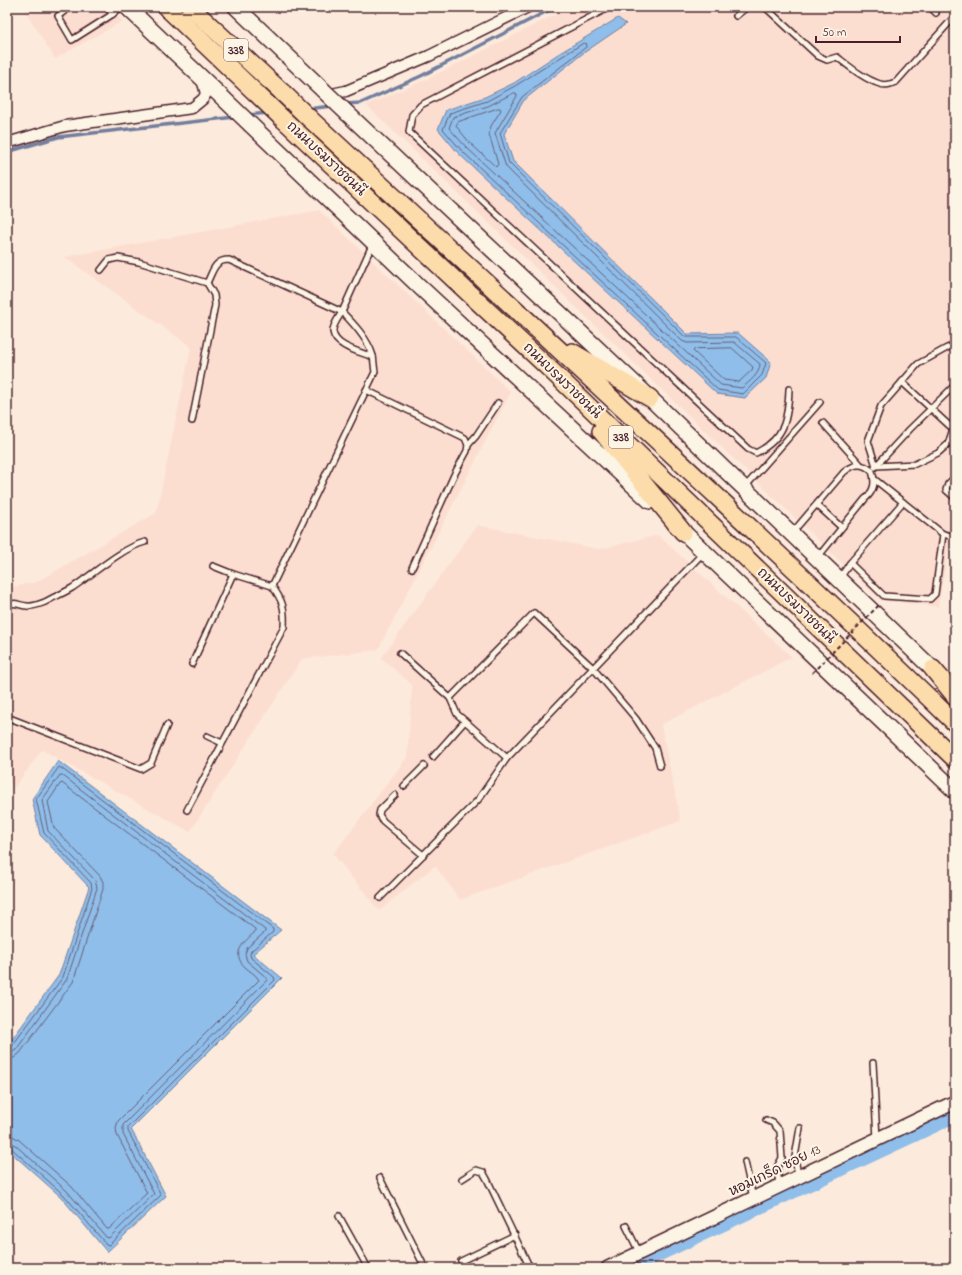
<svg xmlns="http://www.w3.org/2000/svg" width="962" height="1275" viewBox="0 0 962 1275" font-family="'Indie Flower','Playpen Sans Thai',sans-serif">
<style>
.built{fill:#fcded1}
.water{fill:#8fbeea;stroke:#737e9e}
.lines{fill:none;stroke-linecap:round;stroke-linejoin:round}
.shore{stroke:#665f77;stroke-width:1}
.stream{stroke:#737e9e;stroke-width:3.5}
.canal{stroke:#8fbeea;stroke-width:12}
.service-casing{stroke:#4a1f2b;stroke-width:8}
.minor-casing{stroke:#4a1f2b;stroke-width:13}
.tertiary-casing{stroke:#4a1f2b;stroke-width:16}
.secondary-casing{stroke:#4a1f2b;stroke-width:18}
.trunk-casing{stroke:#4a1f2b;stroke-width:20}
.service{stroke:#fcf5e5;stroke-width:5}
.minor{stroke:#fcf5e5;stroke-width:10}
.tertiary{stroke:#fcf5e5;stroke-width:13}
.secondary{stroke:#fcf5e5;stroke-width:15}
.trunk{stroke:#fddcac;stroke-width:17}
.secondary-bridge-casing{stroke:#4a1f2b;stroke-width:18;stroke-linecap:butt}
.trunk-bridge-casing{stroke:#4a1f2b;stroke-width:20;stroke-linecap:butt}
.path-bridge{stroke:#4a1f2b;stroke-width:2;stroke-dasharray:4 3;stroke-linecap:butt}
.secondary-bridge{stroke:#fcf5e5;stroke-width:15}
.trunk-bridge{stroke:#fddcac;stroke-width:17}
.labels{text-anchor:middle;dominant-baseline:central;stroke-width:4;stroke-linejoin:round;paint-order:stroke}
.shield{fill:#fcf5e5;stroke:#7f5f63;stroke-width:1}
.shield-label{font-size:13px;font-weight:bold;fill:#4a1f2b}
.street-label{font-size:14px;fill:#4a1f2b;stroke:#fcf5e5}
</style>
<rect width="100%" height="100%" fill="#fcebdc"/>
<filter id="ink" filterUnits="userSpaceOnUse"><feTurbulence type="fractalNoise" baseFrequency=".025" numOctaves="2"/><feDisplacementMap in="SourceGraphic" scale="8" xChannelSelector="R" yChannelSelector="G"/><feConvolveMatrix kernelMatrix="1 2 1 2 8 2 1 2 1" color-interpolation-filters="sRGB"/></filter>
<g filter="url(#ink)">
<!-- built -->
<g class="built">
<polygon points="25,7 108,7 123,21 55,59 23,8"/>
<polygon points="570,7 955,7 955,548 949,547 938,607 880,600 366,105 429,78"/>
<polygon points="319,210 511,392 378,650 302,659 190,832 42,750 14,788 7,780 7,588 36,582 156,513 191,347 64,257"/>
<polygon points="477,525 599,549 658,535 792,657 661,725 681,821 460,900 435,866 379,911 333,854 407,757 412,685 381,658"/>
</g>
<!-- water -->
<g class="water">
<polygon points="618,18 626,24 582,54 524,100 504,134 513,161 687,334 738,333 771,362 766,378 745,398 717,394 459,154 438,129 446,110 485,97 514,83 558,54"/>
<polygon points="58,761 281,930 253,954 282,978 131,1129 166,1196 107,1252 61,1197 7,1149 7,1046 59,975 89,887 40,835 32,799"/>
</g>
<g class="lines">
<!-- shore -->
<g class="shore">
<polygon points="584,43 587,44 586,47 522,97 500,133 509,163 685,337 736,337 766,363 762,375 743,394 718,390 462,151 443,129 450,113 487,101 515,86"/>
<path d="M514,93h2l1,3 -22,37 11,34 176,174 5,2 47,-1 26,22c0,10 -11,18 -18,24l-21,-3 -255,-238 -17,-19 4,-11 35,-11z"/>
<polygon points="498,108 500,108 501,110 491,126 489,134 498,164 496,167 470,143 456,126 458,122"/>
<polygon points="732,348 753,367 752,370 739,382 724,380 693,351 695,349"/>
<polyline points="7,1048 12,1046 63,977 92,888 91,883 44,833 36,799 59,767 61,768 273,929 273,932 251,951 250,954 251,958 274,977 275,980 128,1127 128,1131 161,1195 109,1245 106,1244 64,1195 11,1148 7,1147"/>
<polyline points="7,1053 12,1052 16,1050 67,979 97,888 95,880 48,831 42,800 60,775 62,775 265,930 265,932 247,948 245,954 247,961 267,978 267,980 123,1125 123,1134 154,1194 109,1238 106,1237 67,1191 14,1144 7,1142"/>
<path d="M7,1059l7,-1 6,-5 53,-71 30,-93v-7l-3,-6 -46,-48 -6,-26 12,-18 2,-1 193,146v3c-10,9 -25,21 -10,35 4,4 11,7 14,13l-141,141 -2,7 1,7 30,58 -38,36h-2l-35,-42 -54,-48 -6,-3h-5"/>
</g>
<!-- stream -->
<g class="stream">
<polyline points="344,104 361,103 421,76 555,7"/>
<polyline points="307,109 332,106"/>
<polyline points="247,115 269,113"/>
<polyline points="7,152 58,137 235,117"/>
</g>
<!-- canal -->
<polyline class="canal" points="632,1268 955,1117"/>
<defs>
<g id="service">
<polyline points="70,7 58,16 72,40 113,14 119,7"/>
<polyline points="106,7 113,14"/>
<path d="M610,7l-189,98 -9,10 -3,17 339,317 8,4c29,-15 32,-34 33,-64"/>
<path d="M765,7l53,49 9,4 10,-3c13,10 27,22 43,27 6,2 11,0 16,-2l59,-66"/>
<polyline points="930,7 936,13"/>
<polyline points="736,16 747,7"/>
<path d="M101,270l8,-10 9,-2 21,4 68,21c6,-12 7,-23 22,-23l113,52c-3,5 -10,14 -9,20 2,15 28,20 40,25"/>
<polyline points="955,345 947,348 918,364 881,406 868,441 876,466 915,464 938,453 948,444 953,429 955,428"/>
<polyline points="902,382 953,429"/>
<polyline points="366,390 465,438 468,445 467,451 454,475 412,568"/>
<polyline points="192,421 215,305 214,295 207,283"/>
<polyline points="823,423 860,464"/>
<polyline points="468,445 476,436 498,403"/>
<polyline points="875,467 910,429 955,385"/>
<polyline points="955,477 948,484 946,490 955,498"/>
<polyline points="874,479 943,534 955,537"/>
<polyline points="745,487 820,402"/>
<polyline points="817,505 841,527"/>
<path d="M792,533l52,-61c10,-8 17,-10 28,-1 4,12 2,20 -7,28l-47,58"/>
<polyline points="850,563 884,596 930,599 935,594 943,534"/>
<polyline points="213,566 233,574"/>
<polyline points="840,578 850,563 903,502"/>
<path d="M7,607c6,-7 13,-1 20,-1 6,1 13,-2 18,-4 9,-5 19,-9 27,-14 21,-14 50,-40 73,-46"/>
<polyline points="400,653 450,698"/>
<path d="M192,664l41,-90 39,12 103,-214c-1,-5 -1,-11 -2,-16 -5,-17 -19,-32 -31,-44l31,-69"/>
<polyline points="7,717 141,769 151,763 167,725"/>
<polyline points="207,736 222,743"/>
<polyline points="433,757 465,721"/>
<polyline points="507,758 457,714 450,698 534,613 593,668 636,719 655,748 660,766"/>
<polyline points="404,786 424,766"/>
<path d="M187,810l97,-183c1,-19 -1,-26 -12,-41"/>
<polyline points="423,855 478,800 507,758 704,552"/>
<polyline points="380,898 423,855 383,821 379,815 380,810 395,795"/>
<polyline points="873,1063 877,1139"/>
<polyline points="766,1120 773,1123 780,1131 782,1158 777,1167 779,1185"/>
<polyline points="745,1162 753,1198"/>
<polyline points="798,1176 795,1157 800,1128"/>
<polyline points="380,1178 425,1268"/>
<polyline points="462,1179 476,1170 483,1172 487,1179 530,1268"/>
<polyline points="339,1216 368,1268"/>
<polyline points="626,1226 639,1252"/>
<polyline points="461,1261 515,1235"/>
<polyline points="522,1268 529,1265"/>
</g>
<g id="minor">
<polyline points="336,93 346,91 429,56 528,7"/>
<polyline points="7,143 65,126 192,108 203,99 206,94 202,79"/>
</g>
<polyline id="tertiary" points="608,1268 955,1102"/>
<g id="secondary">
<polyline points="127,7 224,99"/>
<polyline points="236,7 323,90"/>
<polyline points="348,114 650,398 942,678"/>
<polyline points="251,125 419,286 650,501"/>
<polyline points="675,524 955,791"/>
</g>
<g id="trunk">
<polyline points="166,7 257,94"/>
<polyline points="190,7 283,93"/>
<path d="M309,118c216,201 434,399 646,605"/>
<polyline points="284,120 554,373 955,759"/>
<polyline points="572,352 650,398"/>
<polyline points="601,431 683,532"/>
<polyline points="933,669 955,696"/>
</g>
</defs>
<!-- service casing -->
<use href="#service" class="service-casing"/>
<!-- minor casing -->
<use href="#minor" class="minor-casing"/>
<!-- tertiary casing -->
<use href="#tertiary" class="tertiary-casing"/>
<!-- secondary casing -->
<use href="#secondary" class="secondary-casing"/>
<!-- trunk casing -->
<use href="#trunk" class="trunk-casing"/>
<!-- service -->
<use href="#service" class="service"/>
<!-- minor -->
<use href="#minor" class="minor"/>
<!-- tertiary -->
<use href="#tertiary" class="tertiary"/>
<!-- secondary -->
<use href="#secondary" class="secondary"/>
<!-- trunk -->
<use href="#trunk" class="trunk"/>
<defs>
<g id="secondary-bridge">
<polyline points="323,90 348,114"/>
<polyline points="224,99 251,125"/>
</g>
<g id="trunk-bridge">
<polyline points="283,93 309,118"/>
<polyline points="257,94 284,120"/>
</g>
</defs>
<!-- secondary-bridge casing -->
<use href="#secondary-bridge" class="secondary-bridge-casing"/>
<!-- trunk-bridge casing -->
<use href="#trunk-bridge" class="trunk-bridge-casing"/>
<!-- path-bridge -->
<polyline class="path-bridge" points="812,673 879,605"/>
<!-- secondary-bridge -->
<use href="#secondary-bridge" class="secondary-bridge"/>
<!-- trunk-bridge -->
<use href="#trunk-bridge" class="trunk-bridge"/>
</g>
</g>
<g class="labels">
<!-- shield labels -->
<g class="shield">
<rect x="224" y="39" width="24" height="22" rx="3"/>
<rect x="609" y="426" width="24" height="22" rx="3"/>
</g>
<g class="shield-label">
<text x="236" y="50">338</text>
<text x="621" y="437">338</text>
</g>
<!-- street labels -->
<g class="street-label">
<text transform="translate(326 159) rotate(43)">ถนนบรมราชชนนี</text>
<text transform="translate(562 381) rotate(44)">ถนนบรมราชชนนี</text>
<text transform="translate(796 606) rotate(44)">ถนนบรมราชชนนี</text>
<text transform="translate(775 1171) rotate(-26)">หอมเกร็ด ซอย 13</text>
</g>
</g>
<!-- margin -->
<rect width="962" height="1275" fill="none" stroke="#fcf5e5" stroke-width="24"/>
<rect x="12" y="12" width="938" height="1251" fill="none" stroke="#4a1f2b" stroke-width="1.5" filter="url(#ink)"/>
<!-- scale -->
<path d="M816 36v6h84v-6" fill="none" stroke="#4a1f2b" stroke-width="2"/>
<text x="822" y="36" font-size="12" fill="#4a1f2b" stroke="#fcf5e5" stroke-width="3" paint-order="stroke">50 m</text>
</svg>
